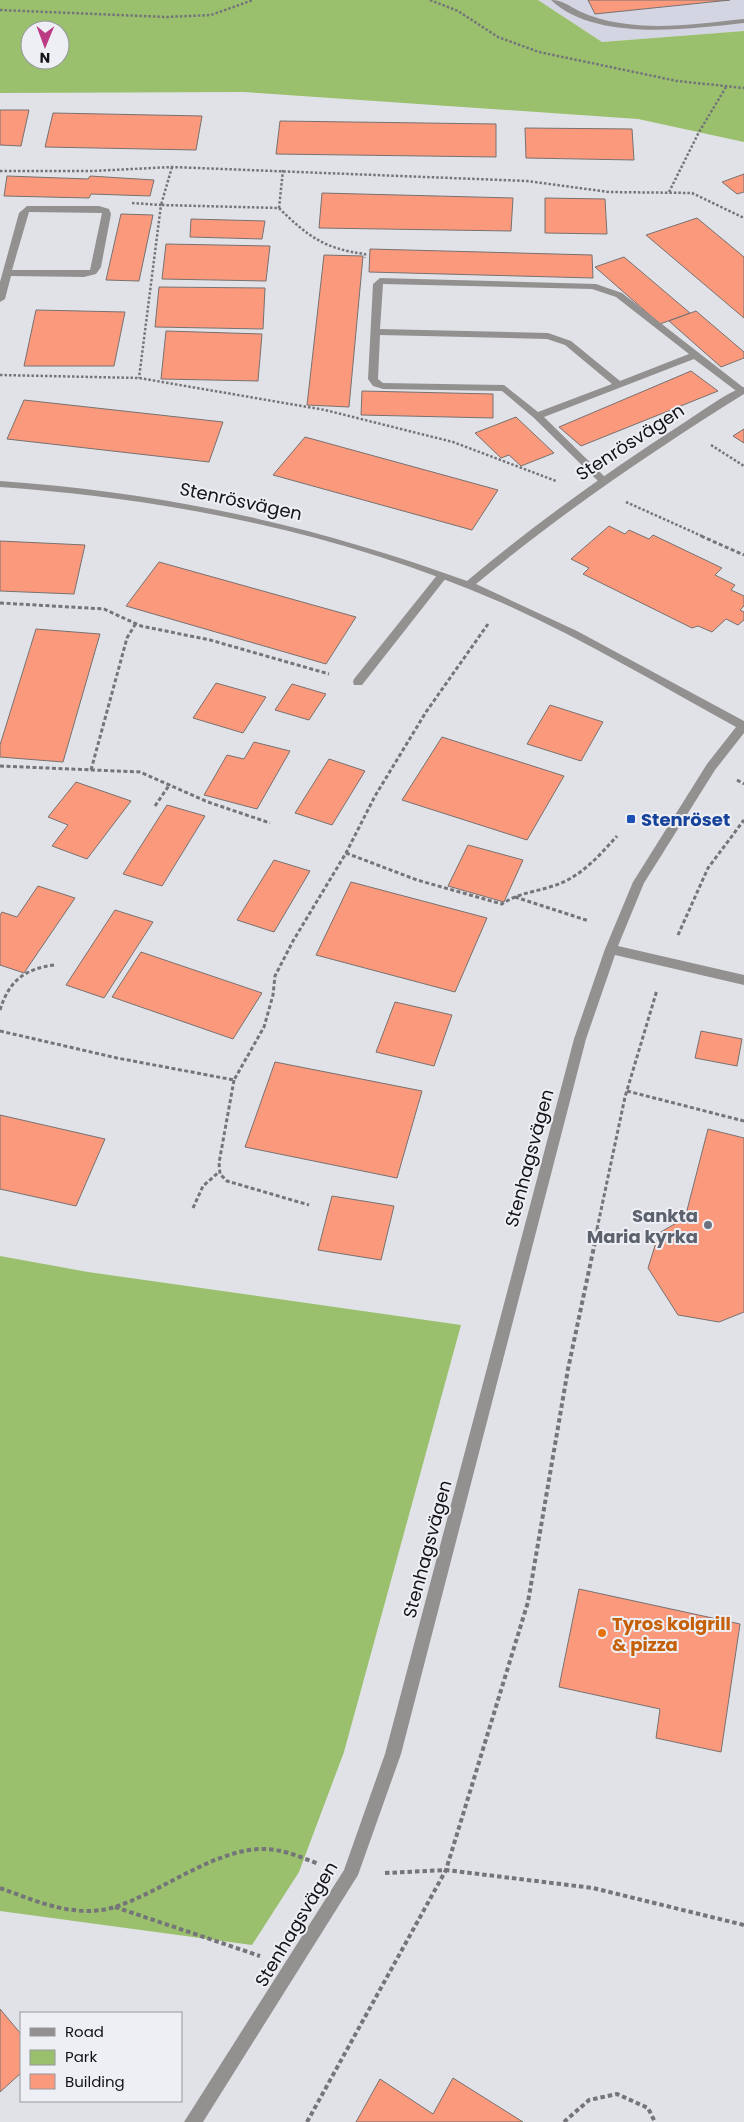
<svg xmlns="http://www.w3.org/2000/svg" width="744" height="2122" viewBox="0 0 744 2122" font-family="Poppins,sans-serif">
<style>
.built{fill:#d3d5e2}
.green{fill:#9ac06e;fill-rule:evenodd}
.building{fill:#fb997c;stroke:#777170}
.lines{fill:none;stroke-linecap:round;stroke-linejoin:round}
.path-far2{stroke:#757579;stroke-width:2.5;stroke-dasharray:2.5 2;stroke-linecap:butt}
.path-far1{stroke:#757579;stroke-width:3;stroke-dasharray:4 2.5;stroke-linecap:butt}
.path{stroke:#757579;stroke-width:4;stroke-dasharray:4.5 3;stroke-linecap:butt}
.lane{fill:#939090;fill-rule:evenodd}
.street{fill:#939090;fill-rule:evenodd}
.transit-dot{fill:#1a4fb4;stroke:#eeeff5;stroke-width:2}
.worship-dot{fill:#6b7280;stroke:#eeeff5;stroke-width:2}
.food-dot{fill:#e8710a;stroke:#eeeff5;stroke-width:2}
.labels{text-anchor:middle;dominant-baseline:central;stroke-width:4;stroke-linejoin:round;paint-order:stroke}
.street-label{font-size:18px;fill:#131315;stroke:#eeeff5}
.transit-label{font-size:18px;font-weight:bold;fill:#164399;stroke:#eeeff5;text-anchor:start}
.worship-label{font-size:18px;font-weight:bold;fill:#5b616d;stroke:#eeeff5;text-anchor:end}
.food-label{font-size:18px;font-weight:bold;fill:#c56008;stroke:#eeeff5;text-anchor:start}
</style>
<rect width="100%" height="100%" fill="#e1e2e8"/>
<!-- built -->
<polygon class="built" points="538,0 744,0 744,31 602,42"/>
<!-- green -->
<g class="green">
<path d="M0,0h538l64,42 142,-11v111l-106,-23 -394,-27 -244,1zM30,30h30v30h-30z"/>
<polygon points="0,1256 88,1272 461,1325 344,1752 299,1872 252,1945 0,1911"/>
</g>
<!-- building -->
<g class="building">
<polygon points="588,0 730,0 595,14"/>
<polygon points="0,110 29,110 21,146 0,145"/>
<polygon points="53,113 202,116 196,150 45,147"/>
<polygon points="280,121 496,124 496,157 276,154"/>
<polygon points="525,128 632,129 634,160 526,158"/>
<polygon points="744,174 744,192 737,194 722,182"/>
<polygon points="7,176 88,179 90,176 154,180 150,196 91,194 89,198 4,196"/>
<polygon points="322,193 513,198 511,231 319,228"/>
<polygon points="545,198 605,199 607,234 545,233"/>
<polygon points="121,214 153,215 139,281 106,280"/>
<polygon points="697,218 744,257 744,318 646,235"/>
<polygon points="191,219 265,221 262,239 190,237"/>
<polygon points="166,244 270,246 266,281 162,279"/>
<polygon points="370,249 592,255 593,278 369,272"/>
<polygon points="324,255 363,256 349,407 307,405"/>
<polygon points="624,257 690,313 660,324 595,267"/>
<polygon points="159,287 265,288 263,329 155,327"/>
<polygon points="36,310 125,312 114,366 24,366"/>
<polygon points="696,311 744,352 744,358 721,367 669,321"/>
<polygon points="166,331 262,334 258,381 161,379"/>
<polygon points="691,371 718,391 581,446 559,427"/>
<polygon points="362,391 493,394 493,418 361,415"/>
<polygon points="24,400 223,422 209,462 7,439"/>
<polygon points="516,417 554,453 521,466 509,455 501,458 475,433"/>
<polygon points="744,429 744,443 733,436"/>
<polygon points="305,437 498,490 472,530 273,475"/>
<polygon points="609,526 625,534 629,530 649,539 653,535 722,568 715,575 735,585 731,590 744,596 744,606 740,610 744,612 744,620 738,625 726,619 712,632 698,626 692,628 583,574 589,568 571,559"/>
<polygon points="0,541 85,545 74,594 0,591"/>
<polygon points="159,562 356,617 326,664 126,606"/>
<polygon points="36,629 100,634 63,762 0,757 0,745"/>
<polygon points="216,683 266,697 243,733 193,718"/>
<polygon points="292,684 326,694 309,720 275,710"/>
<polygon points="550,705 603,722 581,761 527,744"/>
<polygon points="442,737 564,776 527,840 402,800"/>
<polygon points="254,742 290,751 257,809 204,795 227,755 244,759"/>
<polygon points="329,759 365,771 332,825 295,813"/>
<polygon points="76,782 131,801 87,859 52,846 68,825 48,817"/>
<polygon points="167,805 205,816 162,886 123,874"/>
<polygon points="468,845 523,860 504,902 448,886"/>
<polygon points="274,860 310,871 274,932 237,920"/>
<polygon points="351,882 487,918 455,992 316,955"/>
<polygon points="38,886 75,898 24,973 0,965 0,915 2,912 17,917"/>
<polygon points="115,910 153,922 104,998 66,985"/>
<polygon points="141,952 262,993 233,1039 112,997"/>
<polygon points="395,1002 452,1015 434,1066 376,1052"/>
<polygon points="701,1031 742,1039 737,1066 695,1058"/>
<polygon points="275,1062 422,1091 397,1178 245,1147"/>
<polygon points="0,1115 105,1139 76,1206 0,1189"/>
<polygon points="708,1129 744,1138 744,1312 719,1322 678,1315 648,1268 659,1233 685,1218"/>
<polygon points="332,1196 394,1206 381,1260 318,1250"/>
<polygon points="579,1589 740,1624 721,1752 656,1738 660,1709 559,1687"/>
<polygon points="0,2009 21,2034 21,2073 0,2092"/>
<polygon points="453,2078 523,2122 356,2122 380,2079 433,2114"/>
</g>
<g class="lines">
<!-- path-far2 -->
<g class="path-far2">
<polyline points="430,0 458,11 498,37 539,52 677,81 744,88"/>
<polyline points="0,10 167,17 211,15 253,0"/>
<polyline points="172,167 161,205 279,208 283,170"/>
<polyline points="0,171 93,171 172,167 527,181 609,192 692,193 744,218"/>
<polyline points="669,192 699,132 726,87"/>
<polyline points="132,203 161,205 139,378"/>
<path d="M279,208c28,28 46,41 86,46v4"/>
<polyline points="0,375 139,378 325,410 453,442 556,481"/>
<polyline points="711,445 744,466"/>
<polyline points="626,502 704,537"/>
</g>
<!-- path-far1 -->
<g class="path-far1">
<polyline points="701,536 744,555"/>
<polyline points="0,603 104,609 141,626 210,640 329,674"/>
<polyline points="0,766 140,772 208,802 270,823"/>
<polyline points="91,770 127,638 136,623"/>
<polyline points="737,780 744,784"/>
<polyline points="155,806 170,784"/>
<path d="M346,853l71,27 85,24c16,-11 33,-12 51,-18 27,-8 46,-30 64,-50"/>
<polyline points="515,897 589,921"/>
<polyline points="678,935 708,868 744,820"/>
<path d="M0,1010c9,-29 24,-41 54,-45"/>
<polyline points="0,1031 117,1058 234,1080 264,1027 273,995 275,976 293,941 346,853 375,796 426,712 488,624"/>
<polyline points="234,1080 219,1163 220,1174 227,1181 309,1205"/>
<polyline points="627,1091 744,1121"/>
<polyline points="193,1208 203,1186 219,1172"/>
<polyline points="597,1229 625,1097 657,990"/>
</g>
<!-- path -->
<g class="path">
<polyline points="385,1873 446,1870 593,1888 744,1925"/>
<path d="M0,1888c36,13 75,31 115,19 46,-15 97,-56 145,-58 21,-1 40,8 59,15"/>
<polyline points="115,1907 260,1956"/>
<polyline points="307,2122 446,1870 528,1602 568,1369 598,1228"/>
<polyline points="564,2122 589,2100 617,2094 648,2108 655,2122"/>
</g>
<!-- lane -->
<g class="lane">
<path d="M551,0c12,0 18,6 28,11 13,6 27,10 41,12 40,7 84,0 124,-4v4c-55,6 -149,19 -193,-23z"/>
<path d="M27,206h72l10,3 2,5 -10,53 -5,7 -12,3 -73,-1 -6,23 -5,3v-20l19,-69zM29,212l73,1 -12,57h-78z"/>
<path d="M380,278l216,6 26,9 122,95v5h-5l-45,-34 -150,58 64,63 -5,3 -4,-1 -65,-64 -32,-27 -119,-2 -10,-3 -5,-7 5,-95zM383,284l209,5 24,8 73,57 -69,27 -49,-40 -23,-8 -168,-4zM380,335l167,4 18,6 47,39 -74,28 -34,-27 -121,-2 -5,-4z"/>
<polygon points="442,573 446,574 446,578 362,685 354,685 353,682 354,679 438,574"/>
</g>
<!-- street -->
<path class="street" d="M744,387v7c-93,58 -184,120 -268,190l101,47 167,90v12l-29,37 -71,113 -26,63 126,29v10l-129,-30 -29,84 -185,715 -43,121 -155,247h-19l160,-252 41,-116 189,-715 31,-90 28,-67 74,-118 29,-37c-78,-43 -155,-89 -236,-125 -158,-69 -329,-103 -500,-115v-6c166,12 310,43 467,100 68,-57 140,-109 215,-157 16,-10 45,-32 62,-37z"/>
</g>
<!-- markers -->
<rect class="transit-dot" x="626" y="814" width="10" height="10" rx="2.5"/>
<circle class="worship-dot" cx="708" cy="1225" r="5"/>
<circle class="food-dot" cx="602" cy="1633" r="5"/>
<g class="labels">
<!-- street labels -->
<g class="street-label">
<text transform="translate(630 442) rotate(-33)">Stenrösvägen</text>
<text transform="translate(241 501) rotate(12)">Stenrösvägen</text>
<text transform="translate(529 1158) rotate(-75)">Stenhagsvägen</text>
<text transform="translate(427 1549) rotate(-75)">Stenhagsvägen</text>
<text transform="translate(296 1924) rotate(-59)">Stenhagsvägen</text>
</g>
<!-- transit labels -->
<g class="transit-label">
<text x="641" y="819">Stenröset</text>
</g>
<!-- worship labels -->
<g class="worship-label">
<text x="698" y="1215">Sankta<tspan x="698" dy="21">Maria kyrka</tspan></text>
</g>
<!-- food labels -->
<g class="food-label">
<text x="612" y="1623">Tyros kolgrill<tspan x="612" dy="21">&amp; pizza</tspan></text>
</g>
</g>
<!-- legend -->
<rect x="20" y="2012" width="162" height="90" fill="#eeeff5" stroke="#96979b"/>
<rect x="30" y="2028" width="25" height="8" fill="#939090" stroke="#96979b"/>
<text x="65" y="2037" font-size="15" fill="#131315">Road</text>
<rect x="30" y="2050" width="25" height="15" fill="#9ac06e" stroke="#96979b"/>
<text x="65" y="2062" font-size="15" fill="#131315">Park</text>
<rect x="30" y="2074" width="25" height="15" fill="#fb997c" stroke="#96979b"/>
<text x="65" y="2087" font-size="15" fill="#131315">Building</text>
<!-- north arrow -->
<g transform="translate(45 45) rotate(181)"><circle r="24" fill="#eeeff5" stroke="#96979b"/>
<path d="M0-4L9 19L0 12L-9 19Z" fill="#bb3b85"/>
<text y="-8" font-size="14" font-weight="bold" text-anchor="middle" fill="#131315">N</text>
</g>
</svg>
